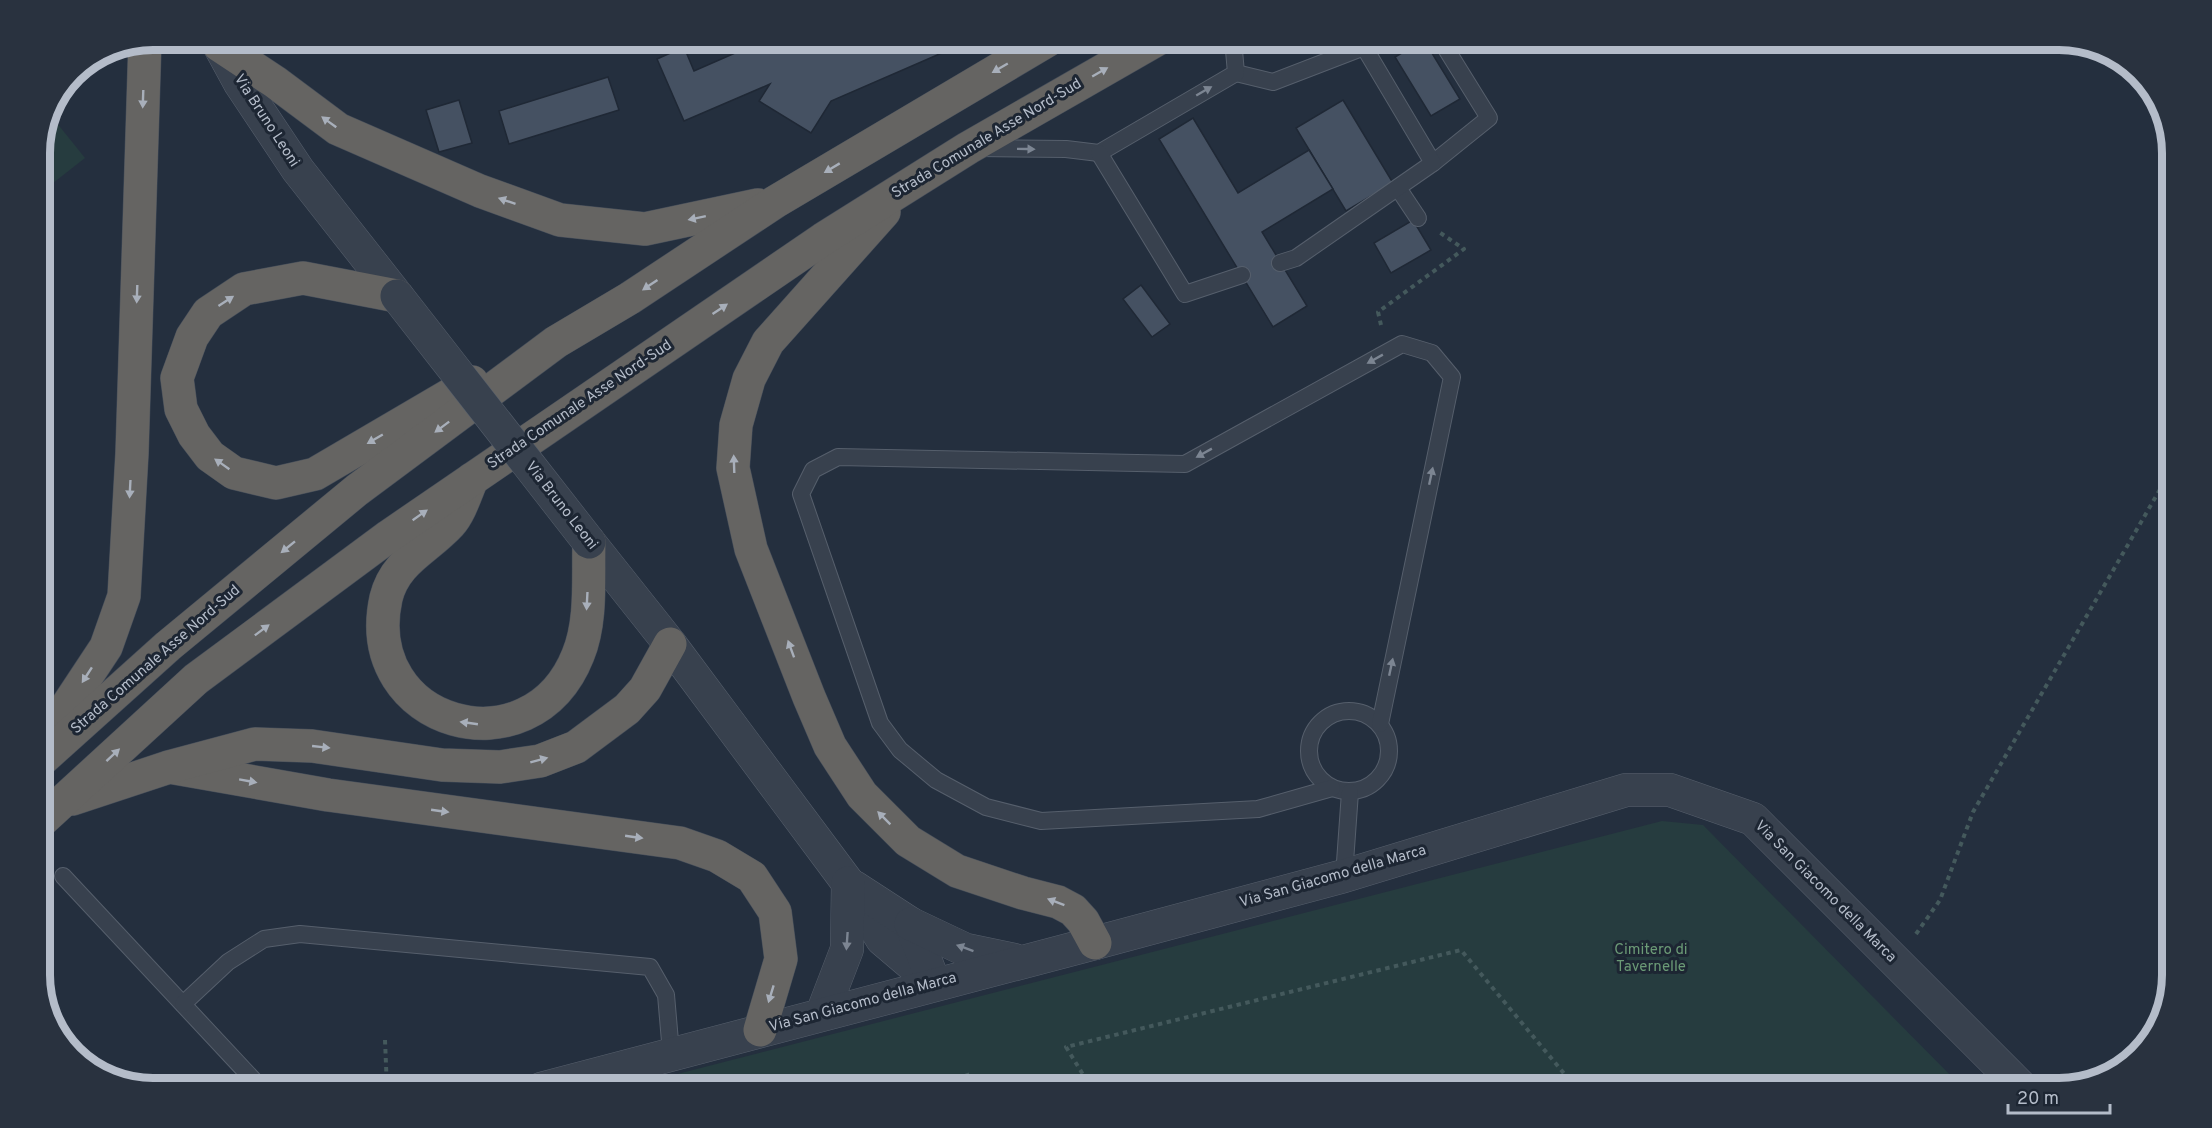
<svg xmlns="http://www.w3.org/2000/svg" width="2212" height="1128" viewBox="0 0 2212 1128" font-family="Overpass,sans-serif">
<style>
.green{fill:#263c3f}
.building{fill:#455162;stroke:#1f2835;stroke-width:1.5}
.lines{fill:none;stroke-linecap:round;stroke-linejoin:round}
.service-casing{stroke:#565f6c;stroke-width:18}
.minor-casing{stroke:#565f6c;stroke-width:34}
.tertiary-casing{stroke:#565f6c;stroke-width:34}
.trunk-casing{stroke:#434c59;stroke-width:34}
.path{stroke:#44595c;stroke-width:4;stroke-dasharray:4.5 4.5;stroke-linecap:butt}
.service{stroke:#38414e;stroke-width:16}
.minor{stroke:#38414e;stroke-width:33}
.tertiary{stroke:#38414e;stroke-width:33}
.trunk{stroke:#656462;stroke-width:33}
.tertiary-bridge-casing{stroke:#565f6c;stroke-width:34;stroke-linecap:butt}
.tertiary-bridge{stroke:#38414e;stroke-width:33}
.oneway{fill:#a8afba}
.oneway2{fill:#7c8592}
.labels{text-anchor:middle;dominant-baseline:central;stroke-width:6;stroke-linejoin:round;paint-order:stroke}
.street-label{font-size:15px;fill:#b4bcc9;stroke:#1d2633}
.park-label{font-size:15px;fill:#6b9a76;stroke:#1d2633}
.rim{fill:none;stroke:#b4bcc9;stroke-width:8}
</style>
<rect width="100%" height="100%" fill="#242f3e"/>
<!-- green -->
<g class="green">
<polygon points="52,117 85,158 39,194 39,145"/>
<polygon points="1662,821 1703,825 1964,1089 619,1089"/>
</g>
<!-- building -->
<g class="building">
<polygon points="358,39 373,39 363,46"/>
<polygon points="767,39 974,39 831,101 811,133 759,101 770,84 684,121 657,59 684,47 694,71"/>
<polygon points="1424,40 1460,99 1431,116 1395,57"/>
<polygon points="608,77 619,110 509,144 499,111"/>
<polygon points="459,100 472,143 439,152 426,110"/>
<polygon points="1343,100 1393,183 1346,211 1296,128"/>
<polygon points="1193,118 1238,193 1309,150 1333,189 1262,232 1307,306 1273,327 1159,139"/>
<polygon points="1413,220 1431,250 1391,273 1374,243"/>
<polygon points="1141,285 1170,324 1152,337 1123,299"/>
</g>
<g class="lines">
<defs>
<g id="service">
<polyline points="1236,73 1273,82 1364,47 1378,39"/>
<polyline points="977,148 1066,149 1099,153 1236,73 1233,39"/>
<polyline points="1099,153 1185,294 1242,275"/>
<polyline points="1433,163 1489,118 1440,39"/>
<polyline points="1398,188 1418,218"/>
<polyline points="1280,263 1296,258 1433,163 1364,47"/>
<circle cx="1349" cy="751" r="40"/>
<polyline points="1332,788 1258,809 1041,821 986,807 936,780 900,750 880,723 801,494 813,470 838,457 1185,464 1402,344 1432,353 1452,377 1380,724"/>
<polyline points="63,876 262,1089"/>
<polyline points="1344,876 1350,792"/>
<polyline points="183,1004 228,962 264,939 300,934 650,967 666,995 671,1053"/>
</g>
<polyline id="minor" points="1095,943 1344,876 1626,790 1670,790 1753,819 2023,1089"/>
<g id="tertiary">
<polyline points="216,39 240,83 298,170 397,296"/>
<polyline points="589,542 670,644 848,883 882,939 935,984"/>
<polyline points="854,887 911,924 933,980"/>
<polyline points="911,924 966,950 1014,960"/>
<polyline points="822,1014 847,949 848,883"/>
<polyline points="541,1089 1095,943"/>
</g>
<g id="trunk">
<polyline points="219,45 275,82 338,129 480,191 560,220 645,229 758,205"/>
<polyline points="884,212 768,342 749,379 736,425 733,468 751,549 809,697 830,746 862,795 908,841 957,871 1023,893 1058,902 1073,910 1083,921 1095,943"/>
<polyline points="397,296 303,278 244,289 208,313 192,337 177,378 181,409 194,435 210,456 234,473 276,483 315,474 472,382"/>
<path d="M472,479c-6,14 -12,34 -22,45 -24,26 -55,37 -64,74 -28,128 145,176 192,57 14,-34 10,-76 11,-113"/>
<polyline points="39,736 63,712 106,647 124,596 132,453 145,40"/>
<polyline points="39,762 168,646 357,490 556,342 630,298 775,202 1050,39"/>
<polyline points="169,767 328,795 680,843 717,856 752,877 775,912 781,959 760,1030"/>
<polyline points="72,799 169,767 255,744 312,746 442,765 500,767 540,761 576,747 627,709 645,689 670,644"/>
<polyline points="39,823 196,679 389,536 823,239 968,148 1158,39"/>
</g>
</defs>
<!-- service casing -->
<use href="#service" class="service-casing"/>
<!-- minor casing -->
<use href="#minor" class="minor-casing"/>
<!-- tertiary casing -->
<use href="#tertiary" class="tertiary-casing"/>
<!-- trunk casing -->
<use href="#trunk" class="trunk-casing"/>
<!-- path -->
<g class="path">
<polyline points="1381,325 1378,312 1464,249 1439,232"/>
<polyline points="1916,934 1940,900 1973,812 2173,467"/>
<polyline points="385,1040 387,1089"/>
<polyline points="922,1089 971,1074 981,1089"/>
<polyline points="1092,1089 1066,1047 1461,950 1577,1089"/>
</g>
<!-- service -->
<use href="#service" class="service"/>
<!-- minor -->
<use href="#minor" class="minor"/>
<!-- tertiary -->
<use href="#tertiary" class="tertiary"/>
<!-- trunk -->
<use href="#trunk" class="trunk"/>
<defs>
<polyline id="tertiary-bridge" points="397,296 589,542"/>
</defs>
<!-- tertiary-bridge casing -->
<use href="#tertiary-bridge" class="tertiary-bridge-casing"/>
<!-- tertiary-bridge -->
<use href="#tertiary-bridge" class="tertiary-bridge"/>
</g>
<!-- one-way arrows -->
<defs><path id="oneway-solid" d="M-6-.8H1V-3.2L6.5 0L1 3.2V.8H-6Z" transform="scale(1.5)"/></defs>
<g class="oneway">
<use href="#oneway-solid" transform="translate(1000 68) rotate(150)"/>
<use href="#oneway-solid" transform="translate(1100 72) rotate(-30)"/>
<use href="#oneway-solid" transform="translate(143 99) rotate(92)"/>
<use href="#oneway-solid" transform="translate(329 122) rotate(-144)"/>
<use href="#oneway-solid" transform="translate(832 168) rotate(149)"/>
<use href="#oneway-solid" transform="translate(507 201) rotate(-161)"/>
<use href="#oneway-solid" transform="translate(697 218) rotate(168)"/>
<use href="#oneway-solid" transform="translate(650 285) rotate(146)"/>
<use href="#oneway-solid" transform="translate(137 294) rotate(92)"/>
<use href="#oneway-solid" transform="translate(226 301) rotate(-33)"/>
<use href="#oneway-solid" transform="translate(720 309) rotate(-34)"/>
<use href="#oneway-solid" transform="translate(442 427) rotate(143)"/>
<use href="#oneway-solid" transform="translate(375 439) rotate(150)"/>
<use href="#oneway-solid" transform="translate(222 464) rotate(-145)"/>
<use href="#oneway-solid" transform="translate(734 464) rotate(-92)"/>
<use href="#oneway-solid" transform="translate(130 489) rotate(93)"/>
<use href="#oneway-solid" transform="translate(420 515) rotate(-35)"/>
<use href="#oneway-solid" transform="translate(288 547) rotate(141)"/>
<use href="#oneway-solid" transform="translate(587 601) rotate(93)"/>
<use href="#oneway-solid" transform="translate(262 630) rotate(-37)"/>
<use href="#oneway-solid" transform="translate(791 649) rotate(-110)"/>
<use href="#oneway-solid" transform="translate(87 675) rotate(123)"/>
<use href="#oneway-solid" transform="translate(469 723) rotate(-172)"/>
<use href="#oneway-solid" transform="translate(321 747) rotate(6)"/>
<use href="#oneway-solid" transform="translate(113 755) rotate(-43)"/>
<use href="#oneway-solid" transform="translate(539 760) rotate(-15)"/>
<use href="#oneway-solid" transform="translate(248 781) rotate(10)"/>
<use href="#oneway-solid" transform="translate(440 811) rotate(8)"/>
<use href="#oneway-solid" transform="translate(884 818) rotate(-135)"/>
<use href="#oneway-solid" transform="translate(634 837) rotate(8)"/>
<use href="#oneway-solid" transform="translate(1056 902) rotate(-159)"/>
<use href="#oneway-solid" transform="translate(771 994) rotate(107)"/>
</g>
<g class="oneway2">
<use href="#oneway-solid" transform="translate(1204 91) rotate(-30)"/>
<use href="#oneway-solid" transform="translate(1026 149) rotate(1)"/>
<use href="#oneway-solid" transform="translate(1375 359) rotate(151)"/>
<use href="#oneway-solid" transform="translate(1204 453) rotate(151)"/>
<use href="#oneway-solid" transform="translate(1431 476) rotate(-78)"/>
<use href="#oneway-solid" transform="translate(1391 667) rotate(-78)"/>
<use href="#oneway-solid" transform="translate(847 941) rotate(94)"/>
<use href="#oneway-solid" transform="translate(965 948) rotate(-160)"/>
</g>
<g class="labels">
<!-- street labels -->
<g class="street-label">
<text transform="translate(266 121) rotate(57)">Via Bruno Leoni</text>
<text transform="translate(987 139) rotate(-31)">Strada Comunale Asse Nord-Sud</text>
<text transform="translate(580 405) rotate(-34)">Strada Comunale Asse Nord-Sud</text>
<text transform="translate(561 506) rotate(52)">Via Bruno Leoni</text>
<text transform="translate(156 660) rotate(-41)">Strada Comunale Asse Nord-Sud</text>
<text transform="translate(1333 877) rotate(-16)">Via San Giacomo della Marca</text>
<text transform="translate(1825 892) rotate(45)">Via San Giacomo della Marca</text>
<text transform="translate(863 1003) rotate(-15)">Via San Giacomo della Marca</text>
</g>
<!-- park labels -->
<g class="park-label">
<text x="1651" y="950">Cimitero di<tspan x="1651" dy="17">Tavernelle</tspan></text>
</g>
</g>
<!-- crop -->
<path d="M0 0H2212V1128H0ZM153 50H2059A103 103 0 0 1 2162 153V975A103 103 0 0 1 2059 1078H153A103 103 0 0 1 50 975V153A103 103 0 0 1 153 50Z" fill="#29323f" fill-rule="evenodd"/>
<path class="rim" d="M153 50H2059A103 103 0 0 1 2162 153V975A103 103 0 0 1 2059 1078H153A103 103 0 0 1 50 975V153A103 103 0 0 1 153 50Z"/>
<!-- scale -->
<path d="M2008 1104v9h102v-9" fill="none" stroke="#b4bcc9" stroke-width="3"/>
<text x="2017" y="1104" font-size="18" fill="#b4bcc9" stroke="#1d2633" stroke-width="4.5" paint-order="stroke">20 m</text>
</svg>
